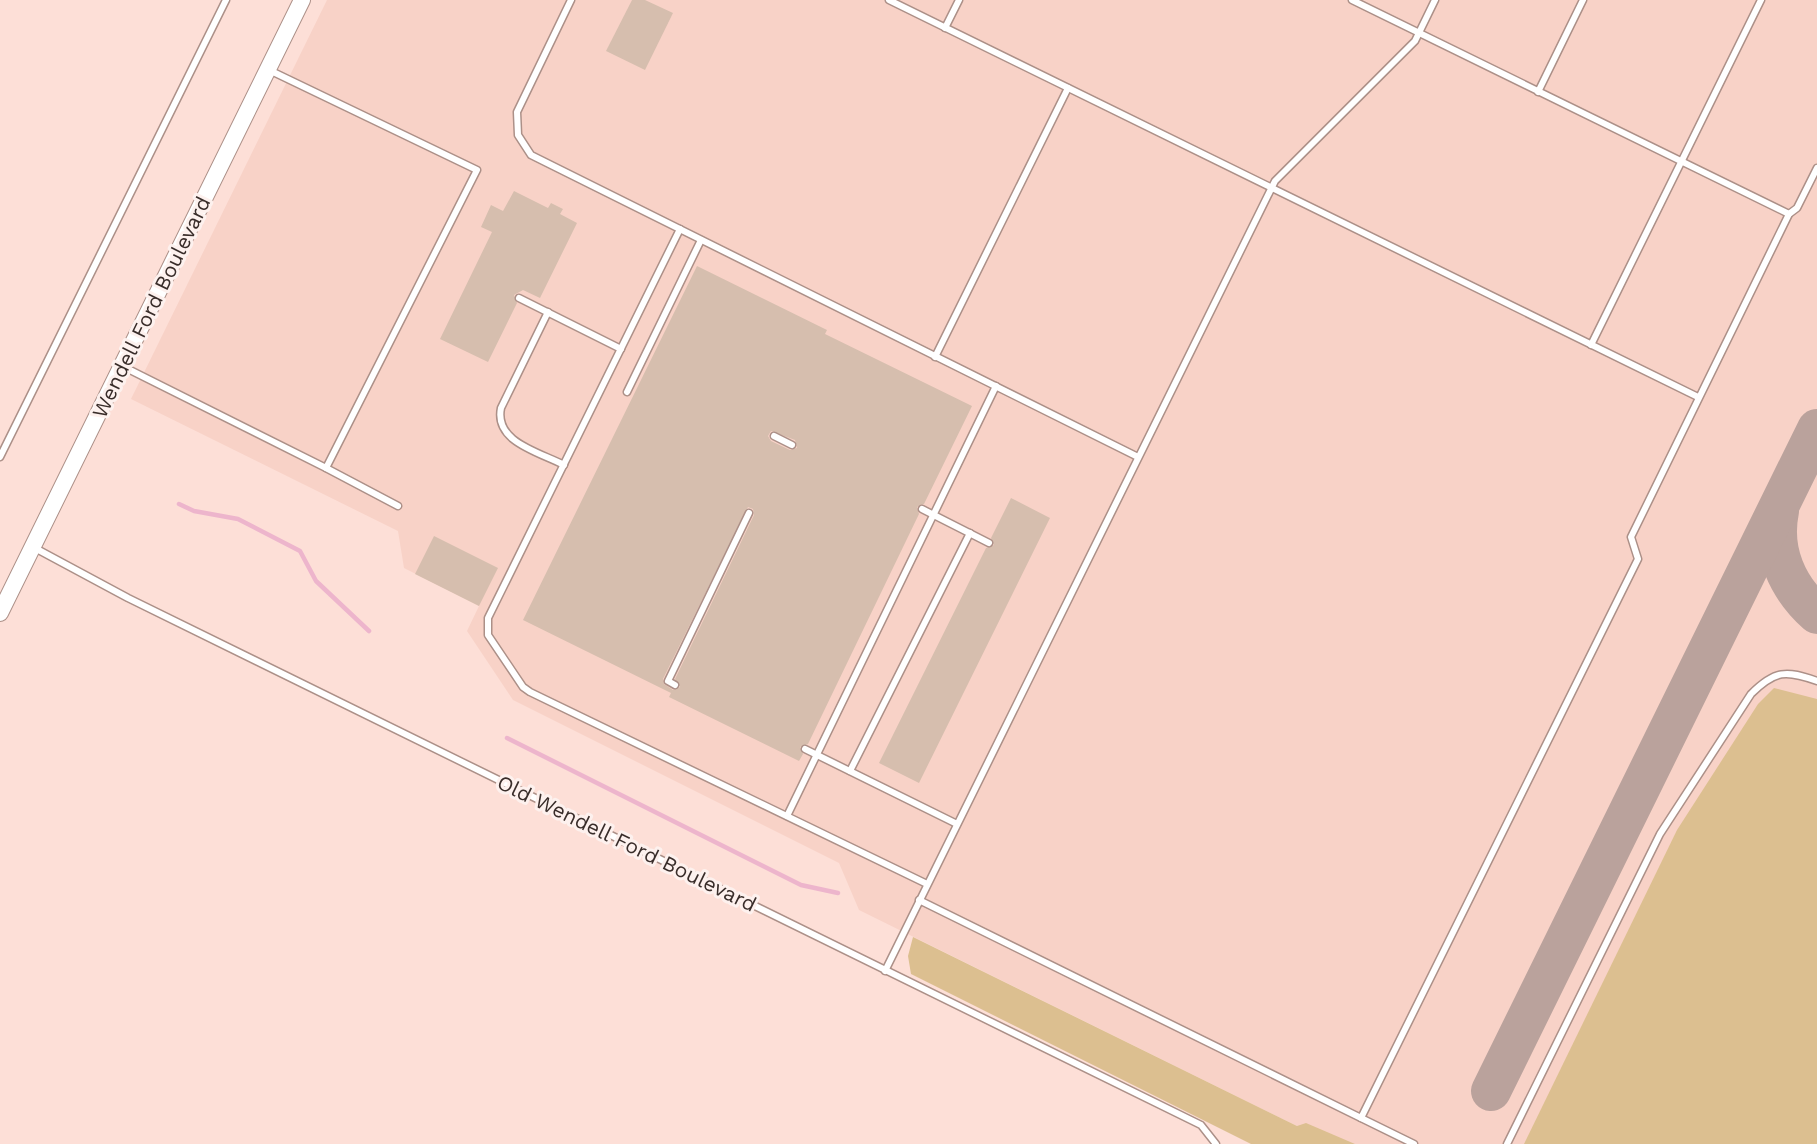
<svg xmlns="http://www.w3.org/2000/svg" width="1817" height="1144" viewBox="0 0 1817 1144" font-family="'Work Sans',sans-serif">
<style>
.built{fill:#f8d2c7}
.green{fill:#dcbf90}
.lines{fill:none;stroke-linecap:round;stroke-linejoin:round}
.stream{stroke:#edb5cc;stroke-width:4.5}
.taxiway{stroke:#baa29c;stroke-width:40}
.building{fill:#d6beae;fill-rule:evenodd}
.service-casing{stroke:#ac9088;stroke-width:9}
.tertiary-casing{stroke:#ac9088;stroke-width:18}
.service{stroke:#fff;stroke-width:6}
.tertiary{stroke:#fff;stroke-width:16}
.labels{text-anchor:middle;dominant-baseline:central;stroke-width:6;stroke-linejoin:round;paint-order:stroke}
.street-label{font-size:21px;fill:#392d2a;stroke:#fdf1ee}
</style>
<rect width="100%" height="100%" fill="#fddfd7"/>
<!-- built -->
<polygon class="built" points="327,0 1817,0 1817,1144 1294,1144 1297,1126 859,910 839,863 513,700 467,631 479,606 404,568 398,531 131,399"/>
<!-- green -->
<g class="green">
<polygon points="1774,688 1817,699 1817,1144 1524,1144 1677,830 1758,704"/>
<polygon points="913,937 1297,1126 1306,1123 1355,1144 1251,1144 911,974 908,956"/>
</g>
<g class="lines">
<!-- stream -->
<g class="stream">
<polyline points="179,504 194,511 238,519 300,551 316,581 369,631"/>
<polyline points="507,738 801,885 838,893"/>
</g>
<!-- taxiway -->
<g class="taxiway">
<path d="M1779,511c-8,40 8,76 38,103"/>
<polyline points="1491,1091 1817,429"/>
</g>
</g>
<!-- building -->
<g class="building">
<polygon points="632,0 645,0 673,13 645,70 606,51"/>
<polygon points="514,191 548,208 551,203 563,209 560,214 577,223 540,298 523,290 514,295 517,303 488,362 440,339 492,232 481,227 491,205 503,211"/>
<path d="M697,266l130,64 -2,4 147,72 -48,98 -7,3 2,7 -111,230 -8,3 3,7 -4,7 -130,-64 2,-4 -148,-73zM771,431l24,9 2,8 -7,2 -19,-9 -3,-5zM748,507l5,2 1,6 -79,164 5,8 -7,3 -9,-6 -1,-5z"/>
<polygon points="1011,498 1050,518 919,783 879,763 986,548 994,545 991,538"/>
<polygon points="434,536 498,568 479,606 415,574"/>
</g>
<g class="lines">
<defs>
<g id="service">
<polyline points="571,0 517,112 518,135 531,155 1138,457"/>
<polyline points="889,0 1698,397"/>
<polyline points="1352,0 1789,214"/>
<polyline points="945,28 959,0"/>
<polyline points="1538,92 1583,0"/>
<polyline points="680,229 488,618 488,635 523,687 530,692 927,884"/>
<polyline points="519,298 621,349"/>
<path d="M548,312l-47,96c-7,34 38,44 63,57"/>
<polyline points="1591,345 1761,0"/>
<polyline points="935,357 1068,88"/>
<polyline points="124,367 326,468 477,170 269,70"/>
<polyline points="627,392 701,240"/>
<polyline points="774,436 792,445"/>
<polyline points="0,457 226,0"/>
<polyline points="326,468 398,506"/>
<polyline points="922,509 989,543"/>
<polyline points="33,547 128,598 1201,1125 1216,1144"/>
<polyline points="675,685 668,681 749,513"/>
<polyline points="805,749 957,824"/>
<polyline points="850,771 970,533"/>
<polyline points="787,816 996,386"/>
<polyline points="919,900 1361,1118 1638,559 1631,537 1789,214 1797,208 1817,168"/>
<polyline points="885,971 1275,181 1415,41 1435,0"/>
<polyline points="1361,1118 1414,1144"/>
<path d="M1507,1144l153,-310 91,-140c24,-24 35,-24 66,-13"/>
</g>
<polyline id="tertiary" points="0,613 302,0"/>
</defs>
<!-- service casing -->
<use href="#service" class="service-casing"/>
<!-- tertiary casing -->
<use href="#tertiary" class="tertiary-casing"/>
<!-- service -->
<use href="#service" class="service"/>
<!-- tertiary -->
<use href="#tertiary" class="tertiary"/>
</g>
<g class="labels">
<!-- street labels -->
<g class="street-label">
<text transform="translate(151 307) rotate(-64)">Wendell Ford Boulevard</text>
<text transform="translate(627 843) rotate(26)">Old Wendell Ford Boulevard</text>
</g>
</g>
</svg>
